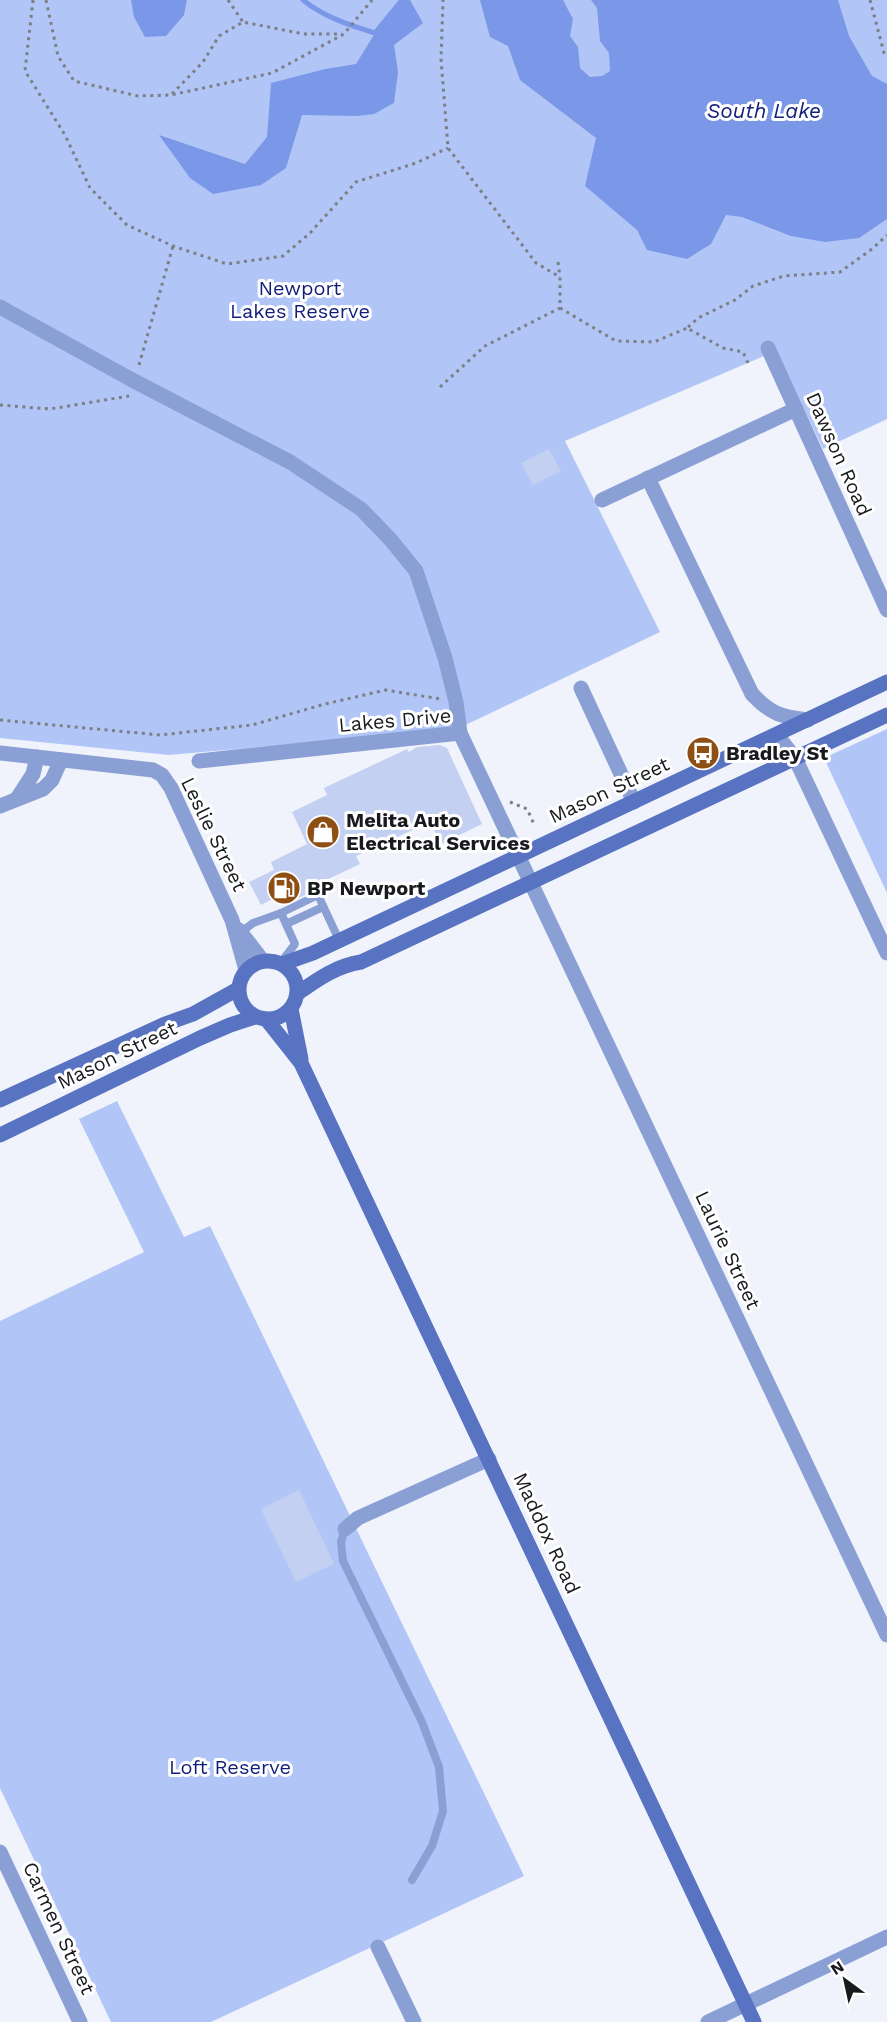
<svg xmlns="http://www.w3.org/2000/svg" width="887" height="2022" viewBox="0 0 887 2022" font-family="'Work Sans',sans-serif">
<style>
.green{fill:#b1c5f7}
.water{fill:#7b98e8}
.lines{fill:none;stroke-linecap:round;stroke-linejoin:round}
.stream{stroke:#7b98e8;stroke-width:5}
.building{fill:#c3d0f2}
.path{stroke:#7d7f84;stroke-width:3;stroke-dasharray:3 4.5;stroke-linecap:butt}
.lane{stroke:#8a9fd4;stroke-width:8}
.street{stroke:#8a9fd4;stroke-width:15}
.secondary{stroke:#5873c1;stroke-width:15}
.labels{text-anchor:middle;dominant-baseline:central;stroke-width:6;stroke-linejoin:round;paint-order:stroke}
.park-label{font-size:20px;fill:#101d79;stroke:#fff}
.street-label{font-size:20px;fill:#191a1d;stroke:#fff}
.poi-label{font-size:20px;font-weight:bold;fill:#191a1d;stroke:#fff;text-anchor:start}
.water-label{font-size:21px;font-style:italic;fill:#12217d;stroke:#fff}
</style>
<rect width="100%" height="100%" fill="#f0f3fb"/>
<!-- green -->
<g class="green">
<polygon points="0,0 887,0 887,419 823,449 776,351 565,441 660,632 457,729 169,755 0,738"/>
<polygon points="887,729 887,893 824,758"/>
<polygon points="117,1101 184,1237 210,1226 524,1876 211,2022 111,2022 0,1788 0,1321 144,1252 79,1119"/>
</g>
<!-- water -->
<g class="water">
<polygon points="131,0 187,0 184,15 166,36 145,37 134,17"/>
<polygon points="404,0 410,0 423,23 394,45 398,72 394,103 374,114 357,116 302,115 286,168 261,185 213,194 190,178 159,135 245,164 267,137 271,83 325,69 356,64 375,33"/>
<polygon points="480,0 563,0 573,19 570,36 578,47 580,68 590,77 602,76 610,71 609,53 600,41 597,8 591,0 838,0 849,36 872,76 887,84 887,219 859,238 825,242 791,236 742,217 726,215 711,244 687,259 647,250 637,230 585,186 596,138 520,80 508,46 490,37"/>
</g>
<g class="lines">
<!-- stream -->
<path class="stream" d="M303,0c21,17 46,25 72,33l27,-33"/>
</g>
<!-- building -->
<g class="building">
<polygon points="549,449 561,471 533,485 521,463"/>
<polygon points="440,745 447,748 482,824 441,844 430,822 356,856 360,864 305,890 307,894 289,902 285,892 261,905 249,882 274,870 271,862 307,844 292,812 327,795 324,788 407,749 409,752 417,747"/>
<polygon points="299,1490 334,1564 296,1582 261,1509"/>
</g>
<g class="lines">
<!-- path -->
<g class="path">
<polyline points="33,0 25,71 65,135 90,188 127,225 173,246 227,264 283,256 310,233 356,182 416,163 448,148"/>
<polyline points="46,0 58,56 74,81 138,96 171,95 272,73 344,34 372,0"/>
<polyline points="228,0 243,22"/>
<polyline points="870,0 884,53 887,56"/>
<polyline points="172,94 203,62 219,36 243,22 304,34 342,34"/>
<polyline points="558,262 560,277"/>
<polyline points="560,308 616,341 654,342 687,328"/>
<polyline points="748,363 743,352 723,348 687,328 698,318 735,300 753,286 784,276 840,272 872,249 887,235"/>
<polyline points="139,365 173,246"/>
<polyline points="440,387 485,346 560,308 560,277 536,263 448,148 441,59 443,0"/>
<polyline points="0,405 50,409 129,396"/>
<polyline points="0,720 160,735 252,725 325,704 386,690 440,699"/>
<polyline points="510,802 527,809 534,824"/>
</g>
<!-- lane -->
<g class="lane">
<polyline points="281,913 295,944 282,961"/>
<polyline points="286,924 323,907"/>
<polyline points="240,933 253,923 281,913 318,895 339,940"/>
<polyline points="345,1529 341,1542 343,1561 422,1722 439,1767 443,1811 432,1846 412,1880"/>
</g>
<!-- street -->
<g class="street">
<polyline points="0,307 134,381 290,462 361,509 390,539 416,571 445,658 456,702 460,733"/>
<polyline points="768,348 887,610"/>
<path d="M648,478l104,216c19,20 29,23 56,26"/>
<polyline points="602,500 796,409"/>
<polyline points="581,688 634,802"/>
<polyline points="777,735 795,758 887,953"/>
<polyline points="0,753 153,770 162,775 171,788 232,920 246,970"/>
<polyline points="199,761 460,733 887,1635"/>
<polyline points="18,797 33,774 37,757"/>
<polyline points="0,806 43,789 52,780 61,760"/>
<polyline points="239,930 263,961"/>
<polyline points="345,1529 358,1518 489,1459"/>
<polyline points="0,1852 80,2022"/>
<polyline points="378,1947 414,2022"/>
<polyline points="708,2022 887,1937"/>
</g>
<!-- secondary -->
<g class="secondary">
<circle cx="268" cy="990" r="29"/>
<polyline points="282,964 313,953 887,682"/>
<path d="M298,993c20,-14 38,-27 63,-31l526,-247"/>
<polyline points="291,1009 301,1059"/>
<polyline points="267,1020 301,1063 754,2022"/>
<polyline points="0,1100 165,1024 193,1014 238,989"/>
<polyline points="0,1135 200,1038 230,1025 255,1017"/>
</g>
</g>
<!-- icons -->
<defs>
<symbol id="bus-disc" viewBox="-11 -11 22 22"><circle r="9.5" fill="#8e4f15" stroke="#fff"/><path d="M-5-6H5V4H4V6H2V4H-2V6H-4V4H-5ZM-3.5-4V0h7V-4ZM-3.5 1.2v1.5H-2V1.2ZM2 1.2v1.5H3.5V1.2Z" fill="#fff"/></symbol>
<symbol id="shop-disc" viewBox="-11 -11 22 22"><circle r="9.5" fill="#8e4f15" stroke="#fff"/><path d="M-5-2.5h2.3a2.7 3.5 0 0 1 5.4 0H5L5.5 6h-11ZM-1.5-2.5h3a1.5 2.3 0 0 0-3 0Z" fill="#fff"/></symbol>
<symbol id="fuel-disc" viewBox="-11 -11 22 22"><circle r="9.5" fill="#8e4f15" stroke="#fff"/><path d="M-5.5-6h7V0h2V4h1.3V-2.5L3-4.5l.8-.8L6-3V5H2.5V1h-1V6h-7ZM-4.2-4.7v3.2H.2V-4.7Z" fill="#fff"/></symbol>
</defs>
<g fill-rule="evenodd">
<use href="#bus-disc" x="684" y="734" width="38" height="38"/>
<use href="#shop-disc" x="304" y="813" width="38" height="38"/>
<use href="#fuel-disc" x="265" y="869" width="38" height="38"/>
</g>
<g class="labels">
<!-- park labels -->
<g class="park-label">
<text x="300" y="288">Newport<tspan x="300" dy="23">Lakes Reserve</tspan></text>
<text x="230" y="1767">Loft Reserve</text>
</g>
<!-- street labels -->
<g class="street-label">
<text transform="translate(839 454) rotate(66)">Dawson Road</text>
<text transform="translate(395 720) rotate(-5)">Lakes Drive</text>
<text transform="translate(609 790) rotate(-25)">Mason Street</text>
<text transform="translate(214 834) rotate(64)">Leslie Street</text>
<text transform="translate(117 1055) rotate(-26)">Mason Street</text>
<text transform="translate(728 1250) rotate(65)">Laurie Street</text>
<text transform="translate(547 1533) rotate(65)">Maddox Road</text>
<text transform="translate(59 1928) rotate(65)">Carmen Street</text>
</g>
<!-- poi labels -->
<g class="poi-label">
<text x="726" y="753">Bradley St</text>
<text x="346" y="820">Melita Auto<tspan x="346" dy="23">Electrical Services</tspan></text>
<text x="307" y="888">BP Newport</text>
</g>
<!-- water labels -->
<g class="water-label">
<text x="764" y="110">South Lake</text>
</g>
</g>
<!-- north arrow -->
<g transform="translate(845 1980) rotate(327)" stroke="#ffffff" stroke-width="4.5" paint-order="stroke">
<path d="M0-4.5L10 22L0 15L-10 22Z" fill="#191a1d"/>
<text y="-9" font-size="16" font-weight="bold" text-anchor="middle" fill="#191a1d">N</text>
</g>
</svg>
